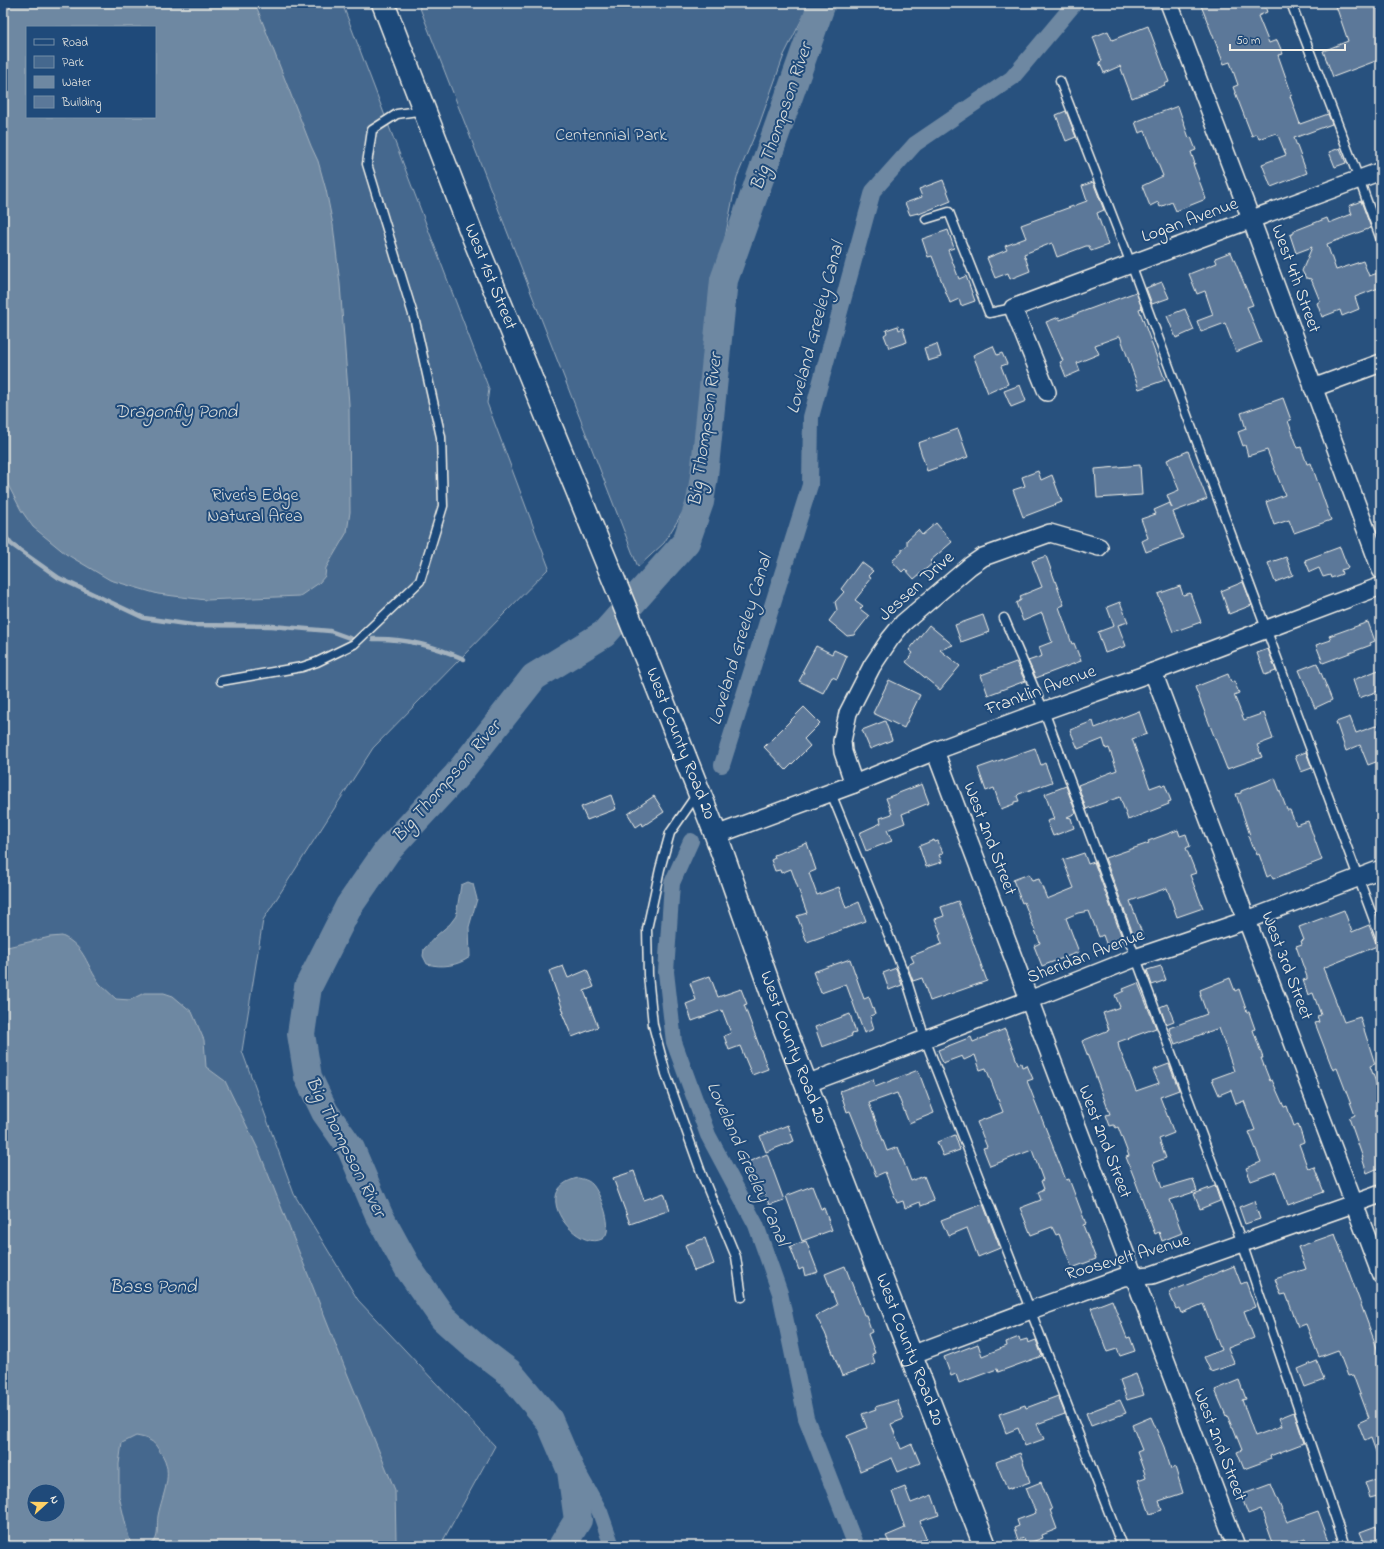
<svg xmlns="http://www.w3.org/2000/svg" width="1384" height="1549" viewBox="0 0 1384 1549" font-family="'Indie Flower',sans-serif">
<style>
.green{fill:#45688e;stroke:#9cacbb;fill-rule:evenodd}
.water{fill:#6e88a2;stroke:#a4b2be;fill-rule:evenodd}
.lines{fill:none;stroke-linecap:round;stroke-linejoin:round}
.stream{stroke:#a4b2be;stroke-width:4.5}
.canal{stroke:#6e88a2;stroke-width:16}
.river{stroke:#6e88a2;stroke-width:28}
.building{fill:#5b7899;stroke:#f4f1e8}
.service-casing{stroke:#f4f1e8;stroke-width:11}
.minor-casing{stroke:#f4f1e8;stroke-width:20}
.secondary-casing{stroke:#f4f1e8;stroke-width:25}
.service{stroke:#1f4a7a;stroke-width:8}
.minor{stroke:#1f4a7a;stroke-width:17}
.secondary{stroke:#1f4a7a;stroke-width:22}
.labels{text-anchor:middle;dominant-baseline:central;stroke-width:4;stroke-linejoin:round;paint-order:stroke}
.park-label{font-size:18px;fill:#dadcda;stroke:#1f4a7a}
.street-label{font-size:18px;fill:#f4f1e8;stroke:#1f4a7a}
.water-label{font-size:19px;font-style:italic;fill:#d9dcda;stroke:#1f4a7a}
</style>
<rect width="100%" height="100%" fill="#28517e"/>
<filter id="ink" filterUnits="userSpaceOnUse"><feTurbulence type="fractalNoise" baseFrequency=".025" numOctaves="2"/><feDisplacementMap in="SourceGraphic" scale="8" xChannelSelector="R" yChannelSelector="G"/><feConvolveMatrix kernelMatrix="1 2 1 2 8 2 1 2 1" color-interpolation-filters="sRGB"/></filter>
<g filter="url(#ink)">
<!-- green -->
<g class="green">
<path d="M3,3h339l147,386 -2,14 62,165 -176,180 -110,172 -21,131 52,143 64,106 137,146 -55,100h-437zM27,27h128v90h-128zM34,1491h24v24h-24z"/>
<polygon points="418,3 810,3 784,55 759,125 737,177 724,243 727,266 720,288 704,445 699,466 684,510 664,543 638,567"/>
</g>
<!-- water -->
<g class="water">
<path d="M3,3h252l56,143 7,15 8,29 7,35 7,59 9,120 1,108 -3,20 -21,36 -1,8 -6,7 -19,13 -94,4 -48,-6 -48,-14 -44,-26 -33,-27 -12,-17 -13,-25 -5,-13zM27,27h128v90h-128z"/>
<path d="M468,882l5,2 4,15 -8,28 1,30c-13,9 -28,11 -43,7l-4,-8 1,-7 13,-14 13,-11 6,-8 5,-31z"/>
<path d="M62,936c24,11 24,30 38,48 5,5 11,10 16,15l14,1 14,-7h20l9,3 19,16 12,28 2,27 19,14 34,70 86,217 50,122 1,50 -1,6h-247c13,-6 8,-18 10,-30 4,-22 17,-42 3,-63 -3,-4 -6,-10 -10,-12 -4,-3 -10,-4 -15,-5l-14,7 -3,21v32l9,38 3,11 2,1h-130v-598l47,-11zM34,1491h24v24h-24z"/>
<path d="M578,1178c5,1 10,2 14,6 8,8 24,48 10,55 -26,13 -75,-50 -24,-61z"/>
</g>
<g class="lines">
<!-- stream -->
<g class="stream">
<polyline points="3,534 11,544 59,578 144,618 192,625 272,626 330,631 355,640"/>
<path d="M373,639c32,-1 62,7 91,20"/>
</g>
<!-- canal -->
<g class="canal">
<polyline points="722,765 810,485 811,417 873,191 915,144 1012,78 1075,3"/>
<polyline points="691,841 672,883 666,972 674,1042 708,1135 756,1225 780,1293 806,1418 856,1546"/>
<polyline points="549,1420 600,1512 612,1546"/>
</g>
<!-- river -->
<polyline class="river" points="562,1546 578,1520 571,1471 549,1420 509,1372 472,1344 443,1318 408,1268 379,1215 351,1149 325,1112 308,1077 301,1034 308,987 349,906 387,851 457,775 534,677 604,634 686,542 700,502 704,476 724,280 822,3"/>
</g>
<!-- building -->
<g class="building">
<polygon points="1200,3 1264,3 1267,12 1258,16 1269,43 1277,40 1283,54 1278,55 1292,95 1290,96 1300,124 1328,114 1332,124 1294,138 1307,173 1271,187 1262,164 1286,155 1277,133 1259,139 1257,134 1252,136 1233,87 1238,85 1230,62 1224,64"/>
<polygon points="1335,3 1381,3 1381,59 1333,77 1323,51 1348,41"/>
<polygon points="1148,26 1169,82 1164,84 1165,85 1132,98 1120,66 1104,73 1099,62 1102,61 1093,37 1108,31 1112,40"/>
<polygon points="1178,106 1189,138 1191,137 1196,150 1191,152 1195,164 1193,164 1206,199 1176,211 1172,202 1160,207 1158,202 1150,206 1142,186 1163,176 1145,131 1139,133 1135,122"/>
<polygon points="1066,111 1076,137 1066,141 1056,115"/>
<polygon points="1340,148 1346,163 1335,167 1329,152"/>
<polygon points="943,180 951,201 919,214 918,213 910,215 905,203 922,197 919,189"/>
<polygon points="1093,182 1104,210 1097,213 1108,245 1091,251 1089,246 1086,246 1057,257 1052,243 1024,254 1030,271 1010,279 1008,273 995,278 987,258 1007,250 1005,246 1026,238 1021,225 1087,201 1082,186"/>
<polygon points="1361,201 1371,228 1327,244 1336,270 1363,261 1369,276 1381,272 1381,287 1355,297 1359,309 1342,316 1340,310 1322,317 1317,303 1320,301 1311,279 1306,278 1302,271 1312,247 1296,253 1290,235 1294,233 1294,231 1327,218 1329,223 1352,214 1349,206"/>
<polygon points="948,230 954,248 948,250 959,279 966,276 975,301 961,306 959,299 950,303 932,256 928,257 922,239"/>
<polygon points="1231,252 1253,305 1247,307 1261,342 1236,352 1225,323 1201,332 1197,321 1213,315 1205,291 1197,294 1189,274 1217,263 1215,258"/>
<polygon points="1162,282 1169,298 1152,304 1146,288"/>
<polygon points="1136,292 1142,308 1139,309 1165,380 1139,389 1120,336 1095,345 1099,354 1077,363 1080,371 1066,377 1060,362 1063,361 1046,322 1059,317 1060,320"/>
<polygon points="1185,309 1194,330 1176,338 1167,316"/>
<polygon points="898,326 899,330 903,328 907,342 889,348 884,335 887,333 886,330"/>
<polygon points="937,344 941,357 928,361 924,348"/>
<polygon points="993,346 997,355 1002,353 1007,364 1001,366 1008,384 988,393 973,355"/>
<polygon points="1020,385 1026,401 1011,407 1004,391"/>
<polygon points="1283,398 1291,420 1288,421 1298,448 1301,447 1307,464 1311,463 1331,520 1294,533 1289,520 1274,525 1266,502 1285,495 1267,450 1248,456 1245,445 1243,446 1238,432 1246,429 1241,413"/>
<polygon points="958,429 968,457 927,471 918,443"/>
<polygon points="1188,451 1207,499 1173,512 1183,538 1146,552 1142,541 1148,538 1141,519 1156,514 1154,510 1170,503 1172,508 1167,495 1179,490 1167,460"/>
<polygon points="1140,465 1142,495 1097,498 1095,469"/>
<polygon points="1038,471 1041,480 1052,475 1062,502 1023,517 1013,490 1025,486 1022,477"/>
<polygon points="936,523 952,542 930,561 933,563 914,579 905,569 902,572 892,561 902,552 902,549 907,546 907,540 918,530 922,535"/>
<polygon points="1340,547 1348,568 1341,570 1342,574 1331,578 1330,575 1323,577 1319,568 1310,572 1305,560"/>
<polygon points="1046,556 1064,605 1059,607 1072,644 1074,643 1081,661 1036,678 1028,661 1042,656 1039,647 1052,642 1042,613 1023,621 1016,603 1021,600 1020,596 1042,587 1032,561"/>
<polygon points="1286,557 1293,575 1275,582 1268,563"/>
<polygon points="861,562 873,571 868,576 871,578 866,584 867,585 855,600 863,606 860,609 869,616 854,635 847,636 829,621 837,610 835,602 844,592 841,589"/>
<polygon points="1243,582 1252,605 1229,614 1221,591"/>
<polygon points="1180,586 1183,595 1190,593 1201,622 1173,632 1158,594"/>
<polygon points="1120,602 1128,622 1118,625 1126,646 1105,653 1098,632 1114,626 1107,607"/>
<polygon points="983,615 989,632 961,642 955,625"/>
<polygon points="1368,622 1375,641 1370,643 1371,645 1323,663 1316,645 1331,640 1329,636"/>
<polygon points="929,625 953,645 940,650 960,666 940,690 906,662 913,653 909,650"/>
<polygon points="816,646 832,654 834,650 847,656 837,679 832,677 823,693 799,681 804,672 802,672"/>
<polygon points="1268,649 1276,671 1265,675 1257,653"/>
<polygon points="1016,662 1025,681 988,695 981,675"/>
<polygon points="1317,663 1332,700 1315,708 1299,670"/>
<polygon points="1381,669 1381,690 1359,698 1353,680"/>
<polygon points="1228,674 1231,682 1234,681 1239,693 1234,695 1244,720 1264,713 1273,739 1257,745 1262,757 1227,769 1195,687"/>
<polygon points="889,680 920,695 904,728 873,713"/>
<polygon points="804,707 820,723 804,739 810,746 786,770 764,747"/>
<polygon points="1139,711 1147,734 1132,739 1150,788 1161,784 1162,786 1165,785 1171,801 1168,802 1169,804 1128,820 1120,797 1086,809 1078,785 1117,770 1109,748 1106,749 1103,739 1078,749 1070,730 1093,721 1095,728"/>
<polygon points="1350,717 1356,733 1381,724 1381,760 1368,765 1360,745 1346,751 1336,722"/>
<polygon points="885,721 892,740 870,749 862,730"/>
<polygon points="1035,748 1041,765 1045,763 1052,782 1019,794 1017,796 1019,801 1014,802 1014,804 1001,809 994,788 986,791 978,768"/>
<polygon points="1306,752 1312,768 1301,772 1295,756"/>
<polygon points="1275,778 1287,810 1290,810 1296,825 1308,821 1322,860 1273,879 1271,875 1267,877 1259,854 1257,855 1254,846 1252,847 1248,836 1250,835 1236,794 1241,793 1241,791"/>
<polygon points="922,784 929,803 902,814 905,823 887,830 892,841 866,851 859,833 881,823 880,818 892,814 886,798"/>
<polygon points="1066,786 1076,813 1067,817 1071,818 1074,828 1053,836 1047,821 1054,819 1045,794"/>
<polygon points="611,795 616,809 587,820 581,807"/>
<polygon points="654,796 664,812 643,826 642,823 636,827 628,814"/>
<polygon points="1178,830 1180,836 1186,834 1190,846 1186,848 1196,873 1190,875 1203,908 1177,917 1167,888 1130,901 1143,936 1135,939 1105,858 1149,843 1148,841"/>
<polygon points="934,840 935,842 938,841 943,853 939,855 942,862 926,867 919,846"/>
<polygon points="807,843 816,870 809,873 817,895 839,887 846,908 859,902 866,921 807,942 797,916 807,913 791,869 781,873 780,870 775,871 771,860 775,858 774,855"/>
<polygon points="1084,853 1088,864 1094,862 1123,940 1107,946 1103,935 1099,937 1089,911 1078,913 1066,918 1079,952 1042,966 1034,946 1040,943 1024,902 1022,903 1013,880 1029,874 1032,881 1039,879 1047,899 1074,888 1063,860"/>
<polygon points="958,901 987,981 930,1001 922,978 913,981 907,965 914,962 911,956 942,944 939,935 941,934 935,919 944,916 941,907"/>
<polygon points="1344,910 1352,932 1369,925 1377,946 1323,968 1344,1022 1360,1017 1375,1064 1370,1066 1378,1088 1381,1087 1381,1167 1367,1173 1362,1158 1363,1158 1349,1118 1355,1115 1337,1068 1333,1070 1315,1023 1319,1022 1317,1016 1321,1015 1313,993 1308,995 1303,980 1307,979 1307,977 1296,946 1302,944 1301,941 1304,940 1299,927"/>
<polygon points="850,959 864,999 869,997 875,1014 870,1016 874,1029 864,1033 846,984 821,993 813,972"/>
<polygon points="563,966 568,978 587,970 594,987 584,991 598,1027 572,1037 562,1013 564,1013 549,971"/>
<polygon points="1161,966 1166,980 1152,985 1147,970"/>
<polygon points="896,968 902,985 889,990 883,973"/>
<polygon points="710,976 718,997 741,989 747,1004 744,1005 768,1069 752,1075 740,1046 729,1050 724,1036 731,1033 722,1010 692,1021 686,1004 696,1000 690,983"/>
<polygon points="1230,978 1235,991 1239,989 1247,1012 1249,1012 1255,1029 1253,1030 1263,1058 1261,1058 1270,1081 1272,1080 1284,1107 1287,1106 1294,1126 1298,1124 1304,1142 1299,1144 1308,1169 1314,1167 1324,1192 1288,1205 1276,1172 1251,1181 1246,1168 1261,1162 1249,1132 1255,1130 1244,1101 1236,1104 1231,1090 1219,1095 1212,1079 1234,1071 1219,1028 1175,1044 1169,1028 1207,1014 1200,995 1201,995 1200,990"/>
<polygon points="1138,983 1156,1028 1118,1042 1119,1048 1136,1091 1159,1083 1153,1070 1169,1064 1179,1090 1160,1097 1174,1133 1159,1139 1166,1158 1153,1163 1162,1188 1193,1179 1197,1191 1170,1200 1182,1233 1162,1241 1159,1232 1155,1234 1135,1180 1126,1157 1129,1156 1118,1127 1116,1128 1114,1125 1110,1126 1106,1115 1110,1114 1082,1041 1109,1030 1103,1013 1120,1007 1115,995 1124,991 1123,989"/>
<polygon points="1167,1004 1174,1021 1166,1024 1160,1007"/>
<polygon points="850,1014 856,1033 851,1034 852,1036 822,1047 815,1027"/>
<polygon points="1005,1029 1018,1064 1021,1063 1022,1067 1027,1065 1033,1079 1027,1081 1066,1180 1069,1179 1086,1224 1083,1225 1096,1259 1072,1268 1059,1234 1056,1235 1052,1227 1031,1235 1020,1208 1041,1200 1038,1192 1044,1189 1041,1181 1043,1180 1032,1150 990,1166 983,1148 987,1147 977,1122 1003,1112 986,1068 980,1070 975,1055 964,1060 962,1056 943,1063 938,1050 971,1037 973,1042"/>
<polygon points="918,1070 934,1113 909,1123 897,1093 869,1103 887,1151 898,1147 911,1181 924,1176 934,1201 921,1206 920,1202 905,1208 903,1201 897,1203 885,1172 876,1176 850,1111 847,1112 840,1091 873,1079 875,1087"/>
<polygon points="788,1125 794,1141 766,1152 760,1136"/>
<polygon points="955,1135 960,1150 943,1156 937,1142"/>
<polygon points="767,1154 784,1200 769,1205 765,1194 760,1196 748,1162"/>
<polygon points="634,1171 644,1200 664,1193 670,1210 630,1224 613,1178"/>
<polygon points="812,1186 821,1209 824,1208 832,1230 802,1241 786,1196"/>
<polygon points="1215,1186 1220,1201 1200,1209 1194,1194"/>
<polygon points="1254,1201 1260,1219 1245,1224 1239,1207"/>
<polygon points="983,1204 1000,1248 978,1257 967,1228 948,1236 941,1220"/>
<polygon points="1335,1234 1381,1359 1381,1460 1379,1460 1371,1438 1365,1441 1358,1423 1369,1418 1353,1375 1348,1376 1338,1350 1319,1357 1306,1324 1298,1327 1286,1294 1281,1295 1275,1279 1306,1269 1298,1247"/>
<polygon points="705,1238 714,1264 694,1271 685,1245"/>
<polygon points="806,1241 818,1272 805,1276 803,1268 799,1270 790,1246"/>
<polygon points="845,1266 864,1315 866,1315 872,1332 868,1334 875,1353 872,1354 875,1364 842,1376 825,1333 816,1316 837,1305 825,1274"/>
<polygon points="1234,1266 1241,1284 1246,1282 1255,1307 1244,1311 1254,1338 1228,1348 1235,1364 1211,1372 1204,1357 1221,1350 1203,1304 1181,1313 1179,1308 1176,1309 1169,1292"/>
<polygon points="1112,1300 1127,1338 1130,1337 1135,1351 1120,1356 1117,1349 1107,1352 1091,1308"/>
<polygon points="1019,1337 1020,1341 1027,1339 1028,1343 1036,1340 1042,1356 998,1372 997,1369 959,1383 956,1374 951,1376 944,1357 978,1344 982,1356 1007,1346 1006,1342"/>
<polygon points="1317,1361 1324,1380 1305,1387 1298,1369"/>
<polygon points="1136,1374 1144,1395 1127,1400 1120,1380"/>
<polygon points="1239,1380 1246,1399 1242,1400 1255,1436 1282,1426 1279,1418 1294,1412 1304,1443 1270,1456 1271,1459 1244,1469 1237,1452 1242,1450 1233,1427 1232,1427 1227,1415 1226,1416 1215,1390"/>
<polygon points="1058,1396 1065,1414 1037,1424 1044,1439 1025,1446 1018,1428 1006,1433 999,1414 1025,1405 1026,1408"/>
<polygon points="897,1400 904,1419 891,1424 901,1449 912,1444 920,1463 898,1472 892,1458 860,1471 847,1436 867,1428 862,1414 876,1409 875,1407"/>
<polygon points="1120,1400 1126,1413 1091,1426 1086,1413"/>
<polygon points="1151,1417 1164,1447 1171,1469 1175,1467 1183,1493 1159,1501 1162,1510 1150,1514 1138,1480 1146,1477 1137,1452 1142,1450 1132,1425"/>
<polygon points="1020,1453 1030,1482 1010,1489 1010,1488 1007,1489 996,1462"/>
<polygon points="1381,1478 1381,1495 1370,1498 1365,1483"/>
<polygon points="1041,1482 1052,1510 1050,1510 1057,1529 1042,1535 1043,1538 1026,1544 1024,1538 1018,1540 1014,1528 1019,1526 1017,1520 1036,1513 1026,1488"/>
<polygon points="1271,1484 1287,1522 1318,1511 1331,1546 1308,1546 1305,1538 1282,1546 1274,1546 1261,1509 1248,1514 1241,1495"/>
<polygon points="905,1487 911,1503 932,1495 939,1515 920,1521 921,1524 920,1524 926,1538 907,1546 891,1546 886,1536 905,1528 892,1492"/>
<polygon points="1376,1526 1381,1541 1366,1546 1360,1532"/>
</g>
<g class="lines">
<defs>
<g id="service">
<polyline points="1291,3 1359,179 1381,240"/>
<polyline points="1060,81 1131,264 1381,939"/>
<polyline points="926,219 949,212 989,313 1013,308"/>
<polyline points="1004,618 1044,711 1242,1243 1345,1546"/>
<polyline points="221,681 302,667 317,662 354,644 420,581 443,506 441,437 415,321 367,164 372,130 397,114 424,110"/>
<polyline points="831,793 906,978 925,1039 1122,1546"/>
<polyline points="697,794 670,833 660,869 647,929 648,975 653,1025 666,1074 702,1175 736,1257 742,1297"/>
</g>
<g id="minor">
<polyline points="1169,3 1251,219 1381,570"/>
<polyline points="1313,388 1381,363"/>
<polyline points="1047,392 1013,308 1381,171"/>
<polyline points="1153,672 1381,1275"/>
<polyline points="935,751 1236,1546"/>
<polyline points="854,784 843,752 842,741 848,713 872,666 890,639 903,623 970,566 983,557 1050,533 1099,547"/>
<polyline points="716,835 854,784 935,751 1021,719 1153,672 1381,586"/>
<polyline points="806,1084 1029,1000 1135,958 1247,920 1381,869"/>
<polyline points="911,1355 1031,1310 1123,1277 1152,1275 1381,1194"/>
</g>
<g id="secondary">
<path id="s1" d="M383,3l89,231 175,427 52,131 17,43 66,187 203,524"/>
</g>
</defs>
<!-- service casing -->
<use href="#service" class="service-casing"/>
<!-- minor casing -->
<use href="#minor" class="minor-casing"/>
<!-- secondary casing -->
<use href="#secondary" class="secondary-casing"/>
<!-- service -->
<use href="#service" class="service"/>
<!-- minor -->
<use href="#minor" class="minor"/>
<!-- secondary -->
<use href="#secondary" class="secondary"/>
</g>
</g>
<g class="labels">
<!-- park labels -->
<g class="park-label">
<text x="611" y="136">Centennial Park</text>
<text x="255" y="496">River's Edge<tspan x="255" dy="21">Natural Area</tspan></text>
</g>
<!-- street labels -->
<g class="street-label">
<text transform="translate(1190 221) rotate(-20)">Logan Avenue</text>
<text stroke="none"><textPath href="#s1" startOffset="294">West 1st Street</textPath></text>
<text transform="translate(1295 279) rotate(70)">West 4th Street</text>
<text transform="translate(917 587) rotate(-42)">Jessen Drive</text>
<text transform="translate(1041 691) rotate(-20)">Franklin Avenue</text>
<text stroke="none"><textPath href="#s1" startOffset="798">West County Road 20</textPath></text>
<text transform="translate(989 839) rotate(69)">West 2nd Street</text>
<text transform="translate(1086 957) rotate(-21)">Sheridan Avenue</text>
<text transform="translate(1286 966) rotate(69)">West 3rd Street</text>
<text stroke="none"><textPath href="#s1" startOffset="1122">West County Road 20</textPath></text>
<text transform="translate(1104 1142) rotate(69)">West 2nd Street</text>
<text transform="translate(1128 1258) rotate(-16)">Roosevelt Avenue</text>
<text stroke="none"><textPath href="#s1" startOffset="1446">West County Road 20</textPath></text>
<text transform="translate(1219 1445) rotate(69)">West 2nd Street</text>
</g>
<!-- water labels -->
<g class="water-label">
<text transform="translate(782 117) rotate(-71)">Big Thompson River</text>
<text transform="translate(816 328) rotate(-75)">Loveland Greeley Canal</text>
<text x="176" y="412">Dragonfly Pond</text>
<text transform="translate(706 430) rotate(-82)">Big Thompson River</text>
<text transform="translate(741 640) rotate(-73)">Loveland Greeley Canal</text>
<text transform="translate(447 782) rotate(-49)">Big Thompson River</text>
<text transform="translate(345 1147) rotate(63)">Big Thompson River</text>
<text transform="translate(747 1164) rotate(66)">Loveland Greeley Canal</text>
<text x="153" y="1287">Bass Pond</text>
</g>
</g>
<!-- margin -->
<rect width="1384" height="1549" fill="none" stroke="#1f4a7a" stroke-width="16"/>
<rect x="8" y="8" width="1368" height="1533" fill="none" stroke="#f4f1e8" stroke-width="1.5" filter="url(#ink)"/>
<!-- legend -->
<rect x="26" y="26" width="130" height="92" fill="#1f4a7a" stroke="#748da6"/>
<rect x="34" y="39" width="20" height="6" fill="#1f4a7a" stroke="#748da6"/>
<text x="62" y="46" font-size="12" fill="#f4f1e8">Road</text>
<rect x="34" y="56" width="20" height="12" fill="#45688e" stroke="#748da6"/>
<text x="62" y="66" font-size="12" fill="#f4f1e8">Park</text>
<rect x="34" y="76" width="20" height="12" fill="#6e88a2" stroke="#748da6"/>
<text x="62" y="86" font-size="12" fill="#f4f1e8">Water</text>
<rect x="34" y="96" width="20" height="12" fill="#5b7899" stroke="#748da6"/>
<text x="62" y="106" font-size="12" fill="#f4f1e8">Building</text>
<!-- north arrow -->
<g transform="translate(46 1503) rotate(69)"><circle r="19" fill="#1f4a7a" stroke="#748da6"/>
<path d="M0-3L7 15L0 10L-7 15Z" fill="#ffd166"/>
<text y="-6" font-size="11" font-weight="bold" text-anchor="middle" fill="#f4f1e8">N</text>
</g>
<!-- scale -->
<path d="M1230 44v6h115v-6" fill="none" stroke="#f4f1e8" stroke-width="2"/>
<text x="1236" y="44" font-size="12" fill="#f4f1e8" stroke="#1f4a7a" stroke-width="3" paint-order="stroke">50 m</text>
</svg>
